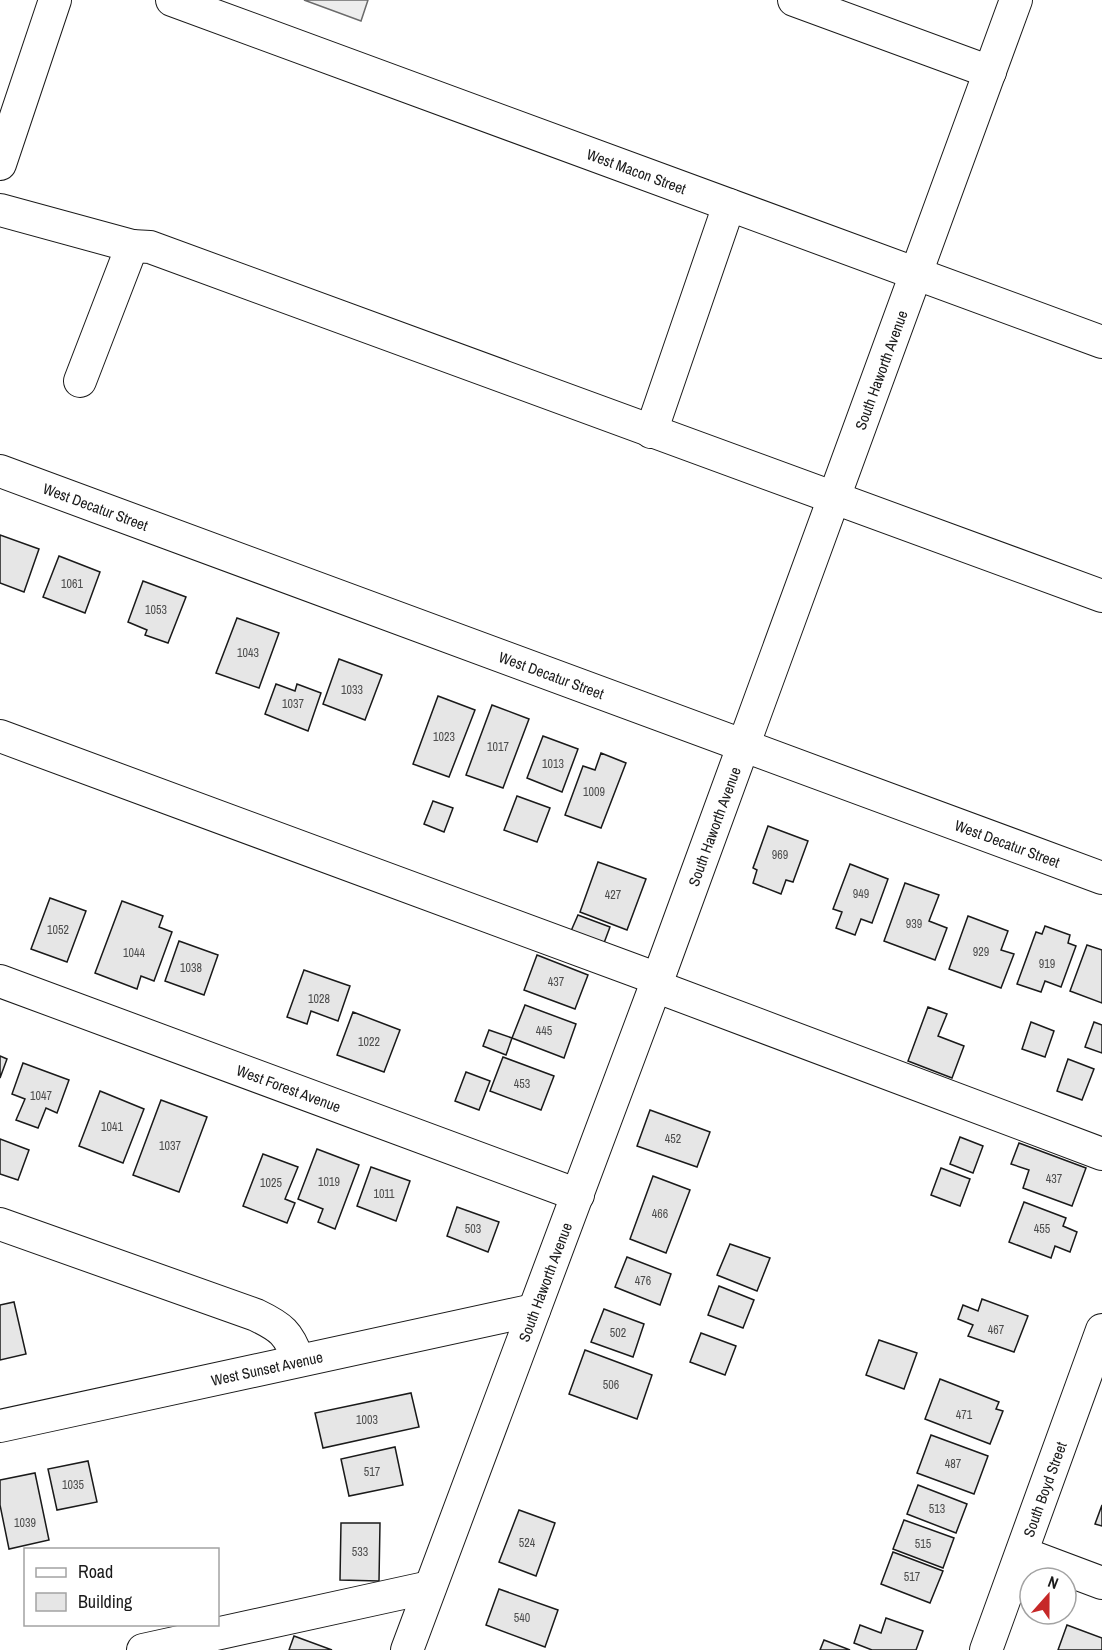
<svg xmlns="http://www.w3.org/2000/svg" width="1102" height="1650" viewBox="0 0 1102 1650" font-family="'Archivo Narrow',sans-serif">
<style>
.built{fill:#ededed;stroke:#6a6a6a;stroke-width:1.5}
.building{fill:#e6e6e6;stroke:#1a1a1a;stroke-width:1.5}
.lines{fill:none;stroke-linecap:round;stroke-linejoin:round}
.minor-casing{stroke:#1a1a1a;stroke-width:34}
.minor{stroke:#fff;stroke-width:32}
.labels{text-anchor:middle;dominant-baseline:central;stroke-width:4.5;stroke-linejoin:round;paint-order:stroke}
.number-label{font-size:12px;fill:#4d4d4d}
.street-label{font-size:15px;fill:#1a1a1a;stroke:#fff}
</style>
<rect width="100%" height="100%" fill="#fff"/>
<!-- built -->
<polygon class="built" points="304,0 368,0 361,21"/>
<!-- building -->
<g class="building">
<polygon points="0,535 39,549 24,592 0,583"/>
<polygon points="59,556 100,572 85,613 43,597"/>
<polygon points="143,581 186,597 168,643 145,635 147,630 128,622"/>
<polygon points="237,618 279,633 259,688 216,673"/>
<polygon points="339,659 382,675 365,720 323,704"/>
<polygon points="276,684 295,691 297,684 321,693 308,731 265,714"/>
<polygon points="438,696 475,710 449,777 413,764"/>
<polygon points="492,705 529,719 503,788 466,775"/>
<polygon points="543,736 578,749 562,792 527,778"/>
<polygon points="601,753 626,763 601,828 565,815 583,766 595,770"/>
<polygon points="517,796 550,808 537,842 504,830"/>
<polygon points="433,801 453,808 444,832 424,824"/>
<polygon points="768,826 808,841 793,882 786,880 781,894 753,883 757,870 753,868"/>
<polygon points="598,862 646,879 627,930 580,912"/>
<polygon points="850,864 888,879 872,923 861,919 855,935 836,928 842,912 833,909"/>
<polygon points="905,883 939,895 929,921 947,928 935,960 884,941"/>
<polygon points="50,898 86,911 67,962 31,949"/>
<polygon points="122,901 163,916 159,927 172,932 154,981 141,976 137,989 95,973"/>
<polygon points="578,915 610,927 604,943 571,931"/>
<polygon points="968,916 1008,931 1001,950 1014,954 1001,988 949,969"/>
<polygon points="1045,926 1070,935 1068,943 1076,946 1061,987 1045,981 1041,992 1017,984 1036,932 1042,934"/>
<polygon points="179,941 218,955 204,995 165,981"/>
<polygon points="1087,945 1102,950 1102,1003 1070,991"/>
<polygon points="537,955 588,975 575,1009 524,990"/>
<polygon points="304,970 350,986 338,1021 311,1011 307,1024 287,1017"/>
<polygon points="525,1005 576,1024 564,1058 512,1038"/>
<polygon points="928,1007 947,1014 938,1036 964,1046 952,1078 908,1061"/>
<polygon points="353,1012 400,1030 384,1072 337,1055"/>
<polygon points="1031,1022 1054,1031 1045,1057 1022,1049"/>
<polygon points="1094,1022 1102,1025 1102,1053 1085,1047"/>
<polygon points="489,1030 512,1038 506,1055 483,1046"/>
<polygon points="0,1056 7,1059 0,1078"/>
<polygon points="503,1057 554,1076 541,1110 490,1091"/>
<polygon points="1068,1059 1094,1069 1082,1100 1057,1091"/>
<polygon points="23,1063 69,1080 57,1113 46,1108 38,1128 16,1120 25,1099 12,1094"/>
<polygon points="466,1072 490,1081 479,1110 455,1101"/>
<polygon points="100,1091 144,1109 123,1163 79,1146"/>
<polygon points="161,1100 207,1117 179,1192 133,1175"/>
<polygon points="650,1110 710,1132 697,1167 637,1146"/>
<polygon points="960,1137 983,1146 973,1173 950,1164"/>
<polygon points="0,1139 29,1150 18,1180 0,1174"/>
<polygon points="1019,1143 1086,1168 1072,1206 1023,1188 1029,1170 1011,1164"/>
<polygon points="317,1149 359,1165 335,1229 318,1222 323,1209 298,1199"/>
<polygon points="263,1154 298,1167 285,1199 295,1203 287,1223 243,1206"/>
<polygon points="371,1167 410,1181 396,1221 357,1206"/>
<polygon points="941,1168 970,1179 960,1206 931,1195"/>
<polygon points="653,1176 690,1190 666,1253 630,1239"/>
<polygon points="1024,1202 1066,1218 1063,1226 1077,1232 1070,1252 1055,1246 1051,1258 1009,1242"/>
<polygon points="457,1207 499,1222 488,1252 447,1236"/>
<polygon points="730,1244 770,1258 757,1291 717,1275"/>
<polygon points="627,1257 671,1274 660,1305 615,1287"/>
<polygon points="719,1286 754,1300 743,1328 708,1315"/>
<polygon points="982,1299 1028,1316 1014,1352 968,1336 973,1325 958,1319 963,1305 978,1311"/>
<polygon points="14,1302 26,1354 0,1360 0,1305"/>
<polygon points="604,1309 644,1324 633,1357 591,1342"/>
<polygon points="701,1333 736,1346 725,1375 690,1362"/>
<polygon points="879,1340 917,1353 904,1389 866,1375"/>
<polygon points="585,1350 652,1375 637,1419 569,1394"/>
<polygon points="940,1379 999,1402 996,1409 1003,1411 990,1444 925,1419"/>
<polygon points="411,1393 419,1427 323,1448 315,1413"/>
<polygon points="931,1435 988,1456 974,1494 917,1473"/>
<polygon points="395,1447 403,1485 349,1496 341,1459"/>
<polygon points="88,1461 97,1502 57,1510 48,1469"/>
<polygon points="35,1473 49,1540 9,1549 0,1505 0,1480"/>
<polygon points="918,1485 967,1504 956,1533 907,1514"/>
<polygon points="1102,1505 1102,1526 1095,1524"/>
<polygon points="519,1510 555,1523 536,1576 499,1562"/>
<polygon points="904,1520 954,1538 943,1568 893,1549"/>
<polygon points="341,1523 380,1523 379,1581 340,1580"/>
<polygon points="893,1552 943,1571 930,1603 881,1584"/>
<polygon points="499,1589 558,1610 545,1647 486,1625"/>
<polygon points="886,1618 923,1631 916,1650 872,1650 854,1643 860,1625 881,1633"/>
<polygon points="1067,1625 1102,1638 1102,1650 1058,1650"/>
<polygon points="294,1636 332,1650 289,1650"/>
<polygon points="824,1640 850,1650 820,1650"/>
</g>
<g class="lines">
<defs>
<g id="minor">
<path id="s1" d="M172,0l930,342"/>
<polyline points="794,0 990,72"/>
<polyline points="0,164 55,0"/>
<polyline points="0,210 132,246 80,381"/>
<polyline points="132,246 150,247 1102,596"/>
<polyline points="651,432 729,205"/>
<path id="s2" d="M0,471l1102,407"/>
<polyline points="0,736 658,979"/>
<path id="s3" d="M0,981l578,214"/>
<polyline points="655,986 1102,1154"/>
<path d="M0,1224l256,91c25,12 33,18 42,45"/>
<path id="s4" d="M0,1426l534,-116"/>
<polyline points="1022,1553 1102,1583"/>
<polyline points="143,1650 430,1587"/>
<path id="s5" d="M407,1650l251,-671 358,-979"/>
<path id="s6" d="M986,1650l116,-320"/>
</g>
</defs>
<!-- minor casing -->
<use href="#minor" class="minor-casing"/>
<!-- minor -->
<use href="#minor" class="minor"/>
</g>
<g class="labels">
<!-- number labels -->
<g class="number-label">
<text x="72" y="584">1061</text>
<text x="156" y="610">1053</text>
<text x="248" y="653">1043</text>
<text x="352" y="690">1033</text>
<text x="293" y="704">1037</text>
<text x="444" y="737">1023</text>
<text x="498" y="747">1017</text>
<text x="553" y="764">1013</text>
<text x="594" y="792">1009</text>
<text x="780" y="855">969</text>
<text x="861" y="894">949</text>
<text x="613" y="895">427</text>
<text x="914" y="924">939</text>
<text x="58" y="930">1052</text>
<text x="981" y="952">929</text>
<text x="134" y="953">1044</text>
<text x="1047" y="964">919</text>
<text x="191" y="968">1038</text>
<text x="556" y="982">437</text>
<text x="319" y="999">1028</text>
<text x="544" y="1031">445</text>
<text x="369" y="1042">1022</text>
<text x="522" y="1084">453</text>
<text x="41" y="1096">1047</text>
<text x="112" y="1127">1041</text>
<text x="673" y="1139">452</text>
<text x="170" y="1146">1037</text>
<text x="1054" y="1179">437</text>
<text x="329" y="1182">1019</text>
<text x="271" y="1183">1025</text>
<text x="384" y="1194">1011</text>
<text x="660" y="1214">466</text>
<text x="473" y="1229">503</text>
<text x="1042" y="1229">455</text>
<text x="643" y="1281">476</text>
<text x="996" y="1330">467</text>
<text x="618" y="1333">502</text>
<text x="611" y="1385">506</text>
<text x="964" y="1415">471</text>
<text x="367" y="1420">1003</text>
<text x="953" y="1464">487</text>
<text x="372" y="1472">517</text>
<text x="73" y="1485">1035</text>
<text x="937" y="1509">513</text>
<text x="25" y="1523">1039</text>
<text x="527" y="1543">524</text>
<text x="923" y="1544">515</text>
<text x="360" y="1552">533</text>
<text x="912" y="1577">517</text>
<text x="522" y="1618">540</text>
</g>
<!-- street labels -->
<g class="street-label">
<text stroke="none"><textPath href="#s1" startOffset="495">West Macon Street</textPath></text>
<text stroke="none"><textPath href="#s5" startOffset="1365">South Haworth Avenue</textPath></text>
<text stroke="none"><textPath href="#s2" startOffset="102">West Decatur Street</textPath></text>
<text stroke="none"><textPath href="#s2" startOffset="588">West Decatur Street</textPath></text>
<text stroke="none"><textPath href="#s5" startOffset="879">South Haworth Avenue</textPath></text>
<text stroke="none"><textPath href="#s2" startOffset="1074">West Decatur Street</textPath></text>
<text stroke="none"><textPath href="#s3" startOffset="308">West Forest Avenue</textPath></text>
<text stroke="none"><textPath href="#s5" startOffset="393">South Haworth Avenue</textPath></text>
<text stroke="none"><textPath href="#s4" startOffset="273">West Sunset Avenue</textPath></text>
<text stroke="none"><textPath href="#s6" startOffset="171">South Boyd Street</textPath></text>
</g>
</g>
<!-- legend -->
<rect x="24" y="1548" width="195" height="78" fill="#ffffff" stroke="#a3a3a3" stroke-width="1.5"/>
<rect x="36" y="1568" width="30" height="9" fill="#ffffff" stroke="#a3a3a3" stroke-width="1.5"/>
<text x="78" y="1578" font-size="18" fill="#1a1a1a">Road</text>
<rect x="36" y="1593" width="30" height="18" fill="#e6e6e6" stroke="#a3a3a3" stroke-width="1.5"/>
<text x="78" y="1608" font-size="18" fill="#1a1a1a">Building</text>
<!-- north arrow -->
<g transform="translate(1048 1596) rotate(21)"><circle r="28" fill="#ffffff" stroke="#a3a3a3" stroke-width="1.5"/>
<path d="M0-4.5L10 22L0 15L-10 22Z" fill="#c62828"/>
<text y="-9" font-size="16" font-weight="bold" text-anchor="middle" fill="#1a1a1a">N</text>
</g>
</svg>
